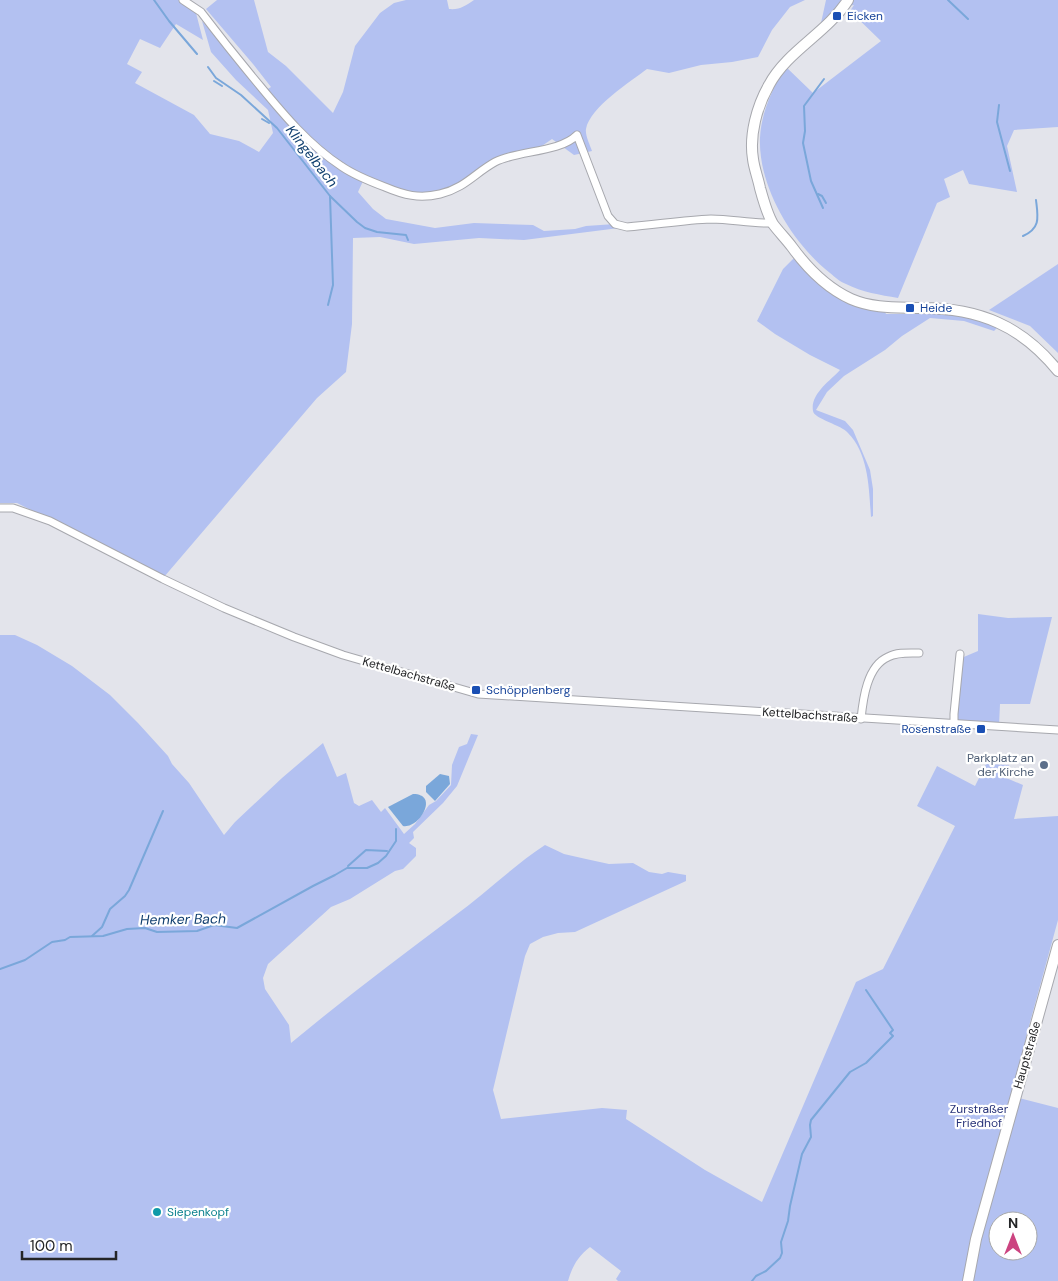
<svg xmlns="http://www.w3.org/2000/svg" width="1058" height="1281" viewBox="0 0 1058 1281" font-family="'DM Sans',sans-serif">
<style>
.green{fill:#b3c1f1;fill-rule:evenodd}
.water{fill:#7aa7da}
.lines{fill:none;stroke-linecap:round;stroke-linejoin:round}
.stream{stroke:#7aa7da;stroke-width:2}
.street-casing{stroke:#a7a8ae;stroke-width:9}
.secondary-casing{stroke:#a7a8ae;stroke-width:12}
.street{stroke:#fff;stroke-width:7}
.secondary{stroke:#fff;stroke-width:10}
.transit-dot{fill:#1a4fb4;stroke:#fff;stroke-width:2}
.service-dot{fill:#5c6f8a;stroke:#fff;stroke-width:2}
.culture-dot{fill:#0f9aa8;stroke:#fff;stroke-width:2}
.labels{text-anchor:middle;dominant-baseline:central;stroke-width:4.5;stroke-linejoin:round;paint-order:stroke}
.transit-label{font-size:12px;fill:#164399;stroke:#fff;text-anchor:start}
.street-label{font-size:12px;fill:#242527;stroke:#fff}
.service-label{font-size:12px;fill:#4e5e75;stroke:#fff;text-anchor:end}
.park-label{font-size:12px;fill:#283379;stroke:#fff}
.culture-label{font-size:12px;fill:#0d838f;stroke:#fff;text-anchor:start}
.water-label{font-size:14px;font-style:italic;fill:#103f6f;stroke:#fff}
</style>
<rect width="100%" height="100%" fill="#e3e4eb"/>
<!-- green -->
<g class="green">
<path d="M0,0h184l12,13 7,27 -27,-16 -16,24 -20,-9 -13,25 15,8 -7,11 59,32 16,19 29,7 20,11 14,-19 -5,-23 -32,-30 -25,-28 -9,-31 61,71 8,-5 -18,-23 -47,-55 11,-9h37l14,52 18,14 47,47 10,-21 12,-46 25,-33 14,-10 12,-3h41l2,9c11,1 16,-3 25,-9h331l-15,7 -18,23 -14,27 -26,5 -31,3 -32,8 -22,-4c-17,13 -57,38 -61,60 -1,6 4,16 6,22l-18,4 -22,-16 -16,11 -41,12 -33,25 -45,10 -53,-18 -6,13 15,17 13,10 49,9 39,-5 59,2 11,6 31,-2 11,-3 29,-2 12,3 -103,13 -45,-2 -65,6 -34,-7 -27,1 -1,86 -6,48 -29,26 -153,179 -147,-74h-17z"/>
<path d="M826,0h232v127l-44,3 -7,16 10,46 -48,-8 -6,-14 -19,9 6,18 -13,6 -39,95c-18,-3 -36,-6 -52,-14 -6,-2 -11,-7 -16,-11 -37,-29 -72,-86 -70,-135 1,-25 13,-50 25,-72l28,27 68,-52 -31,-30 4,-6 -12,2 -21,16z"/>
<path d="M794,258l78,52 13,2 1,2h24l11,-2 48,4 29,11 -4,4 -30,-10 -34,-3 -28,18 -17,14 -41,26 -17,16 -11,18 29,11 8,9 17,40 3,19v27l-2,1c-2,-27 -2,-63 -23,-84 -6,-8 -34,-14 -35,-22 -3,-17 17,-30 27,-41l-30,-15 -35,-21 -18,-13 26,-52z"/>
<polygon points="1058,264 1058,353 1030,326 989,310"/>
<polygon points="978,614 1008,618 1052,617 1030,704 1000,704 999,726 954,724 959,659 978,651"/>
<path d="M0,635h15l22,10 35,21 38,29 28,28 30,33 4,8 17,19 35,52 11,-13 47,-44 41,-35 14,34 9,-4 8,30 5,3 13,-6 9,12 4,-4 19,26 11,-10 14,-19 7,-4 15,-16 1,-20 7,-18 8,-3 4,-10 7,1 -21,51 -14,17 -30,29 1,6 -5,5 7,5v8l-13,13 -8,2 -45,28 -19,8 -63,57 -5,14 2,11 24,36 2,18c53,-44 107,-85 162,-126 32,-23 60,-51 92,-72l19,9 22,5 23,5 24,-1 16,9 13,2 6,-2 18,3v6l-111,51 -17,1 -15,4 -13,7 -5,12 -32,134 8,29 101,-11 25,2 -1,9 79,51 57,32 94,-220 27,-13 72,-143 -38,-20 20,-40 38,20 11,-22 23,1 -5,12 19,8 -9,34 44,-3v104l-32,117 2,12 -9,49 39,10v173h-440l-2,-2 5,-8 -31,-24c-12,9 -18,20 -22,34h-568zM998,1221h30v30h-30z"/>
</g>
<!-- water -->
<g class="water">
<polygon points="440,774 449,776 450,784 435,801 426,792 426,786"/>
<path d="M413,794c27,0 6,35 -10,32l-15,-19z"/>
</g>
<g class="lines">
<!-- stream -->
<g class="stream">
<polyline points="154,0 169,21 197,54"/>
<polyline points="948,0 968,19"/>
<polyline points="208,67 216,78 241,95 277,128 330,196 357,222 365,228 377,232 406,235 408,240"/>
<polyline points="214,81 222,86"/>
<polyline points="999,105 997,122 1010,171"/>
<polyline points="262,119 269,123"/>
<polyline points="818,194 822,196 826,203"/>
<polyline points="823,208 811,181 803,143 805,131 804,106 824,79"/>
<path d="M1023,236c18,-8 15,-19 13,-36"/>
<polyline points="328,305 333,285 330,196"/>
<polyline points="348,866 366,850 387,851"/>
<polyline points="92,936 102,927 110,909 125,896 129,890 163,811"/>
<polyline points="0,969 25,960 52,942 65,940 70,937 103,936 127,929 145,928 157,932 197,931 214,925 237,928 313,886 335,875 347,868 367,868 378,863 386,856 396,841 396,829"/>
<polyline points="752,1281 756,1276 766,1271 780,1258 782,1253 781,1242 788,1221 790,1206 802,1154 811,1137 810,1125 811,1120 850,1072 866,1063 893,1036 890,1033 893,1030 866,990"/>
</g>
<defs>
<g id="street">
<path d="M183,0l18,12c19,25 39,50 59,74 24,29 49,59 81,80 13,9 28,15 44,21 19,8 34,12 55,7 25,-6 35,-21 55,-32 23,-12 64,-9 82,-27l31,81 7,8 12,3c28,-2 56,-7 84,-8 21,0 41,5 62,4"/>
<polyline points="0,508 13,508 50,521 163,579 224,608 294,637 343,655 478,694 1058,730"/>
<path d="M861,719c2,-20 6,-53 27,-62 9,-5 21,-4 31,-4"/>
<polyline points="954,724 954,714 960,654"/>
</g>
<g id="secondary">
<path d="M848,0c-21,33 -61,51 -79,85 -12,21 -20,50 -16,74 1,9 5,19 7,29 3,11 7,26 13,36 6,8 13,15 19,23 16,22 35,41 59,52 23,10 48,8 71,9 57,0 100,18 136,63"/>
<polyline points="968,1281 976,1239 1058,945"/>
</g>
</defs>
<!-- street casing -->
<use href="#street" class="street-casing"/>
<!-- secondary casing -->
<use href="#secondary" class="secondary-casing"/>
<!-- street -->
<use href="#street" class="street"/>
<!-- secondary -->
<use href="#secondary" class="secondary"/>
</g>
<!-- markers -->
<g class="transit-dot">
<rect x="832" y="11" width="10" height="10" rx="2.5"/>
<rect x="905" y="303" width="10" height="10" rx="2.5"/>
<rect x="471" y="685" width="10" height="10" rx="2.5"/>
<rect x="976" y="724" width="10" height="10" rx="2.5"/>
</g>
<circle class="service-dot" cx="1044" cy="765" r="5"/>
<circle class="culture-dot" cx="157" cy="1212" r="5"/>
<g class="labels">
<!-- transit labels -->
<g class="transit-label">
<text x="847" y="16">Eicken</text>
<text x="920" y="308">Heide</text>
<text x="486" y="690">Schöpplenberg</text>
<text x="971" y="729" text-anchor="end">Rosenstraße</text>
</g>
<!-- street labels -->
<g class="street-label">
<text transform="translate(409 674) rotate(16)">Kettelbachstraße</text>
<text transform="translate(810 715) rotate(4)">Kettelbachstraße</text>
<text transform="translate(1027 1055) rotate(-74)">Hauptstraße</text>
</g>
<!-- service labels -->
<g class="service-label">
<text x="1034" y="758">Parkplatz an<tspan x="1034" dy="14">der Kirche</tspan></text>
</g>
<!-- park labels -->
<g class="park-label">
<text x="979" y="1109">Zurstraßer<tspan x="979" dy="14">Friedhof</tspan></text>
</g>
<!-- culture labels -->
<g class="culture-label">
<text x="167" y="1212">Siepenkopf</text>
</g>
<!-- water labels -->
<g class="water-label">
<text transform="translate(312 156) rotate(52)">Klingelbach</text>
<text transform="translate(183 919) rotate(-1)">Hemker Bach</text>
</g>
</g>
<!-- north arrow -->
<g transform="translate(1013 1236)"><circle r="24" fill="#ffffff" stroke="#a7a8a9"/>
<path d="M0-4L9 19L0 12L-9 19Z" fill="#cc4480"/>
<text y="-8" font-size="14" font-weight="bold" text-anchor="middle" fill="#242527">N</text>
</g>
<!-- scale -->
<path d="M22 1251v8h94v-8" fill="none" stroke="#242527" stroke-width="2.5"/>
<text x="30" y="1251" font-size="15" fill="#242527" stroke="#ffffff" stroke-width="4" paint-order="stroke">100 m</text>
</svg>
